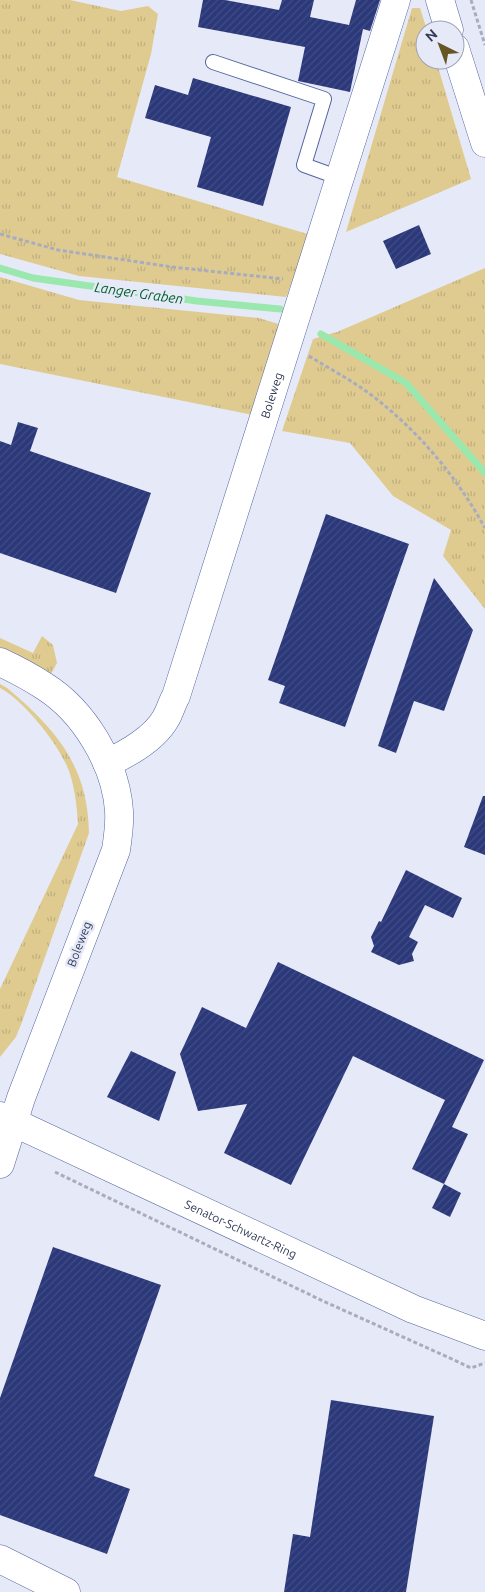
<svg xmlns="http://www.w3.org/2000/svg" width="485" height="1592" viewBox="0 0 485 1592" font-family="Ubuntu,sans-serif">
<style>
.grass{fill:url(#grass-tufts)}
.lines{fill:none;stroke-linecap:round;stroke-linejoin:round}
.stream{stroke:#9ae8ae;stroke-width:7}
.building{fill:url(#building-hatch)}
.lane-casing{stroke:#5565a0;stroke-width:16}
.street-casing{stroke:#5565a0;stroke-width:29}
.secondary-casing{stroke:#5565a0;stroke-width:29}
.path{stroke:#a7acbf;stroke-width:3;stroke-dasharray:4 2.5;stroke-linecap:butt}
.lane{stroke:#fff;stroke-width:14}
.street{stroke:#fff;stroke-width:28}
.secondary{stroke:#fff;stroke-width:28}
.labels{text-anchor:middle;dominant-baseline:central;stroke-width:5;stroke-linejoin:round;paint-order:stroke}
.street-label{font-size:12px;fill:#323a55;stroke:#e6eaf8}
.water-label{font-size:14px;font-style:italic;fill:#005f2c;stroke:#e6eaf8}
</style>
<defs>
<pattern id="grass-tufts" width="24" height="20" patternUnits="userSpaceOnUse" patternTransform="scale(1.25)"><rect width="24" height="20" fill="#dfcb90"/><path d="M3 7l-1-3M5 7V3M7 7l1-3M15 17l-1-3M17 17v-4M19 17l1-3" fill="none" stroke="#c0af7e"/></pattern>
<pattern id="building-hatch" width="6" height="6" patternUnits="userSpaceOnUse" patternTransform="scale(1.25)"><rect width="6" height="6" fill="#2b3879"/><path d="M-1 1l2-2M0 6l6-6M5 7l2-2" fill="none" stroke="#424d85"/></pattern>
</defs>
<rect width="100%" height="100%" fill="#e6eaf8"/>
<!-- grass -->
<g class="grass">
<polygon points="0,0 70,0 121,11 148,6 158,14 151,54 117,177 311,235 286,297 79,276 0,254"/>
<polygon points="412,8 420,8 427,30 425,60 436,60 471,179 346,232"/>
<polygon points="485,268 485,609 443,556 451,530 393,496 350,443 282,431 313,339 337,332"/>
<polygon points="0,277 79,300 259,318 285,326 253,415 0,364"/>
<polygon points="42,636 53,645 57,663 51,674 0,647 0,638 33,653"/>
<path d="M0,684l7,4c49,41 81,78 82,145l-67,189 -6,15 -16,20v-68l78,-165c-1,-17 -3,-34 -8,-50 -8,-26 -46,-74 -70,-86z"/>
</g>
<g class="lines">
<!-- stream -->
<g class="stream">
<polyline points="0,268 33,278 197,301 280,309"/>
<polyline points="321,334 406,383 485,473"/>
</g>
</g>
<!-- building -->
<g class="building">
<polygon points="203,0 225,0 279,10 282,0 314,0 310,17 349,25 356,0 380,0 370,31 363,29 350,92 298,81 305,47 198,27"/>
<polygon points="193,78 291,107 263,206 197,187 211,137 145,118 155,85 188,95"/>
<polygon points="419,225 431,254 396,269 383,241"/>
<polygon points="18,422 38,428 30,451 151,493 116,593 0,553 0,441 11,445"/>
<polygon points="326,514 409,544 345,727 279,703 285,686 268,680"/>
<polygon points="434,578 473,630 444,711 414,701 396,753 378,746"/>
<polygon points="483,796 485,796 485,855 464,847"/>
<polygon points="406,870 462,898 453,918 425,905 409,937 418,942 412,954 414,961 399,965 371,952 374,946 371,937 379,921 381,922"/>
<polygon points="278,962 484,1060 452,1127 468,1134 444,1184 412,1169 445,1100 353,1056 291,1185 224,1153 247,1104 198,1111 180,1054 202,1007 246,1028"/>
<polygon points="131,1051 176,1072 159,1121 107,1097"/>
<polygon points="444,1184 461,1193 450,1217 432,1208"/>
<polygon points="53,1247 161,1285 94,1476 130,1489 107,1554 0,1515 0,1398"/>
<polygon points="331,1400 434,1416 406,1592 284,1592 293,1534 310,1537"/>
</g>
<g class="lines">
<defs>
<polyline id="lane" points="213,62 324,99 304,165 340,178"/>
<g id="street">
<polyline points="440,0 449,30"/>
<polyline points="455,48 485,143"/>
<path d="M0,662c15,7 30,15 44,24 40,25 72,78 75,125 1,13 -1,26 -3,39l-95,248 -21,66"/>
<path id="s1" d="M107,763c20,-9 48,-25 59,-45 4,-7 6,-15 10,-22l220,-696"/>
<polyline points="0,1559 66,1592"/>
</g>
<g id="secondary">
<path id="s2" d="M0,1116l413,193 72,27"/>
</g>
</defs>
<!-- lane casing -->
<use href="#lane" class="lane-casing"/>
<!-- street casing -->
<use href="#street" class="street-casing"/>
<!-- secondary casing -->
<use href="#secondary" class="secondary-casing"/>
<!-- path -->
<g class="path">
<polyline points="471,0 485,45"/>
<polyline points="0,234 58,250 172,267 283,279"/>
<path d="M309,356c21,13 44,25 65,41 45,35 83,80 111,131"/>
<polyline points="55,1172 323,1301 452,1359 471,1368 485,1363"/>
</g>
<!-- lane -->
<use href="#lane" class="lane"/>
<!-- street -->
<use href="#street" class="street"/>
<!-- secondary -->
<use href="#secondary" class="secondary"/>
</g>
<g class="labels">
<!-- street labels -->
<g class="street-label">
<text stroke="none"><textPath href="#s1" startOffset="415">Boleweg</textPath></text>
<text transform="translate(79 944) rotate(-69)">Boleweg</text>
<text stroke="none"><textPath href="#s2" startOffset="266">Senator-Schwartz-Ring</textPath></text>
</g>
<!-- water labels -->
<g class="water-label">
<text transform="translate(139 293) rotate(8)">Langer Graben</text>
</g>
</g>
<!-- north arrow -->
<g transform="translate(440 45) rotate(318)"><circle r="24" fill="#e6eaf8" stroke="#9ea4b7"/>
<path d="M0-4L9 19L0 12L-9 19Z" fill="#665624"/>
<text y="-8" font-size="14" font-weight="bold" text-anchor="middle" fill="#323a55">N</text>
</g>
</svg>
